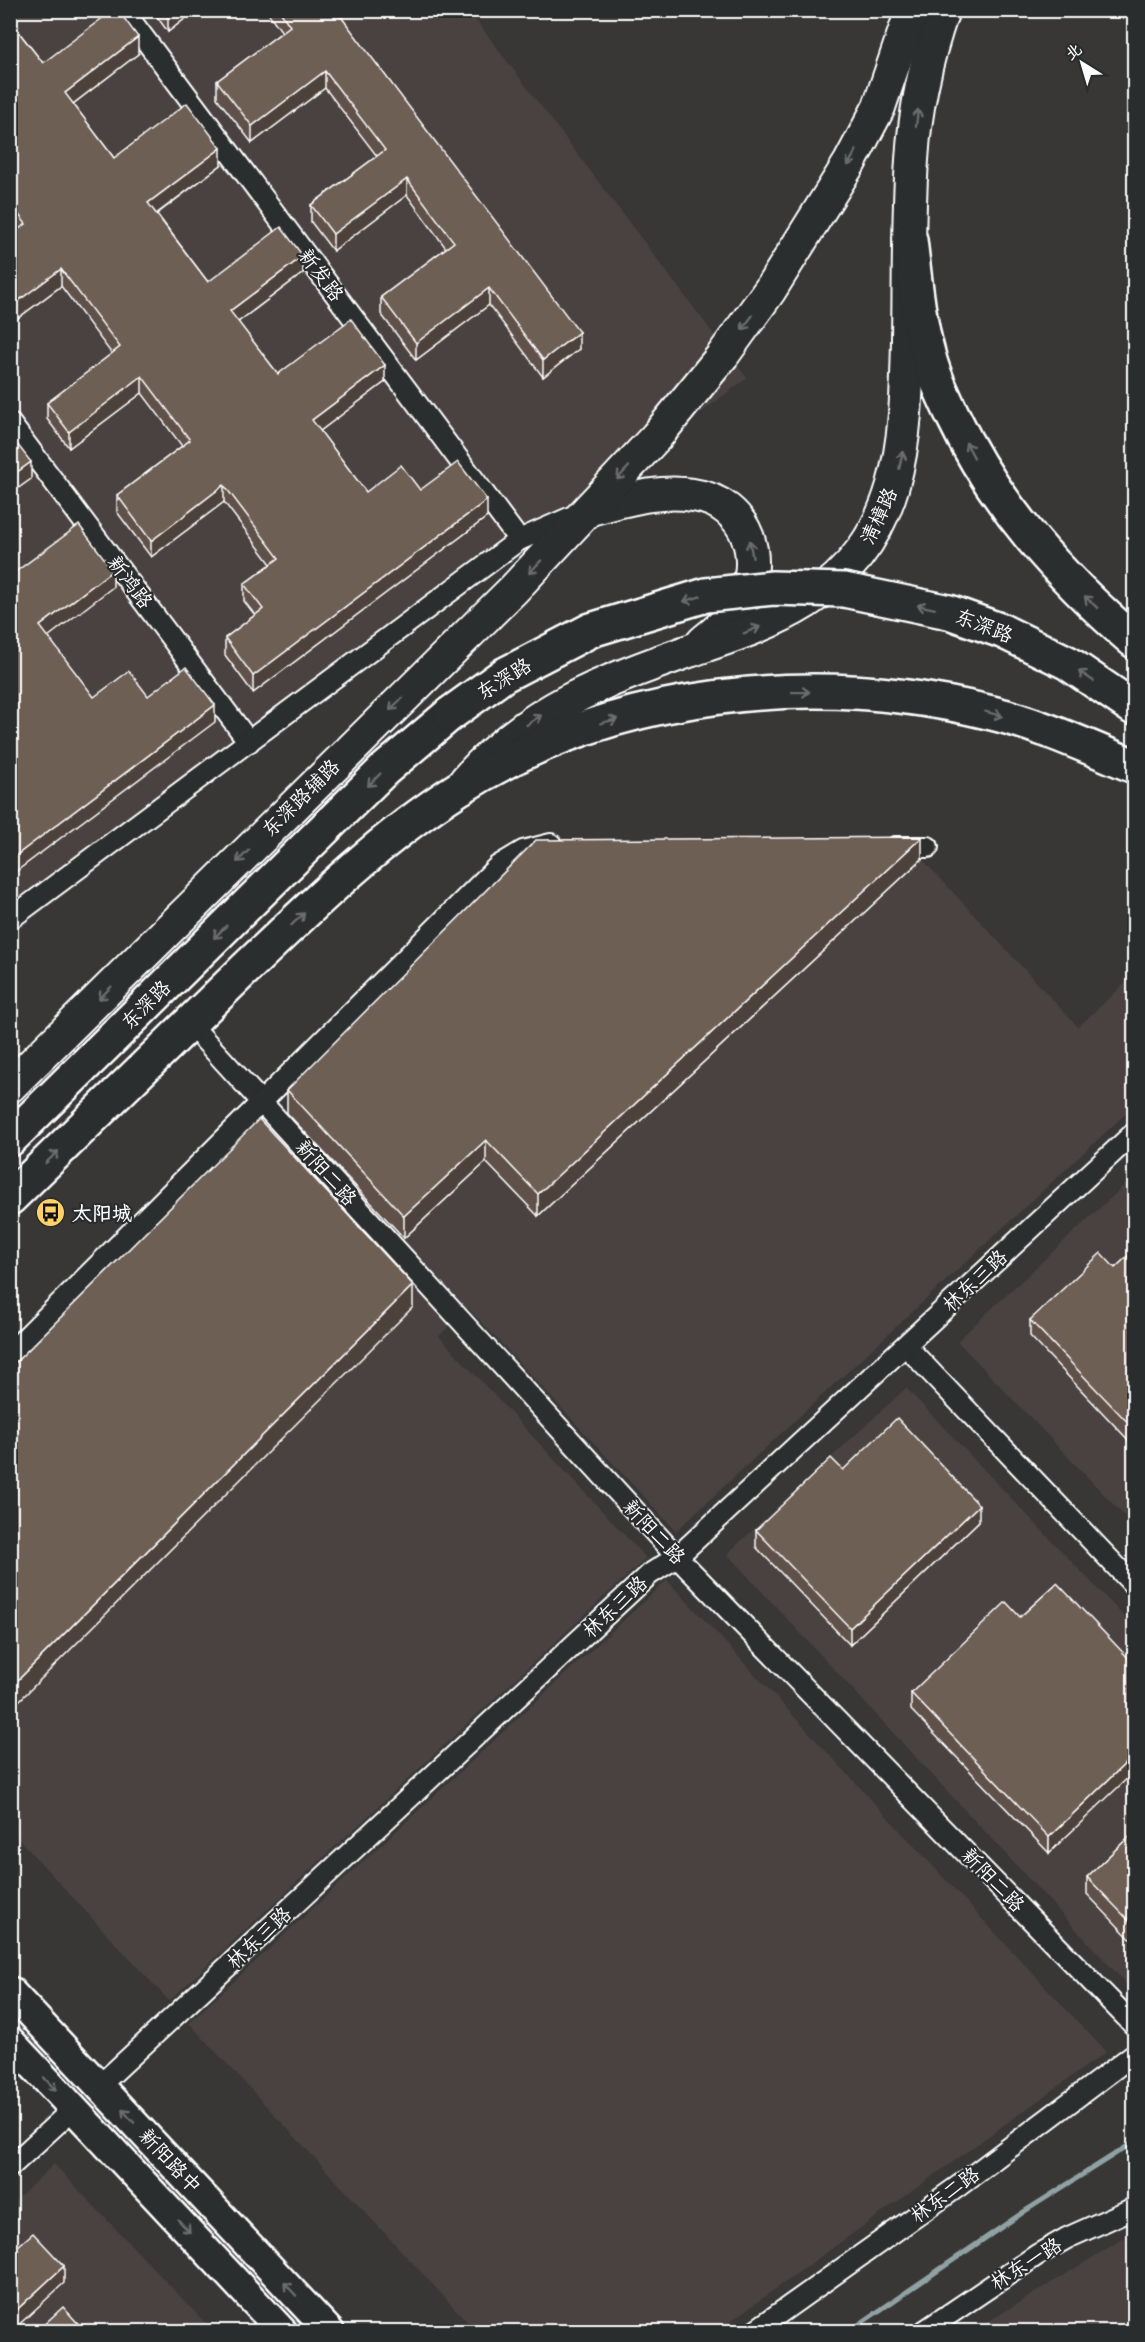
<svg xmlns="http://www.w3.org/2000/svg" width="1145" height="2342" viewBox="0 0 1145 2342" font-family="Pangolin,'LXGW WenKai TC',sans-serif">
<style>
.built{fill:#48433f}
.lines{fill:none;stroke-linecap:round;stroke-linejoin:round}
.stream{stroke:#90a2a4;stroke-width:5}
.street-casing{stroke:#fff;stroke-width:24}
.secondary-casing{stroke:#fff;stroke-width:33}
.primary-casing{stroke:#fff;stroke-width:36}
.highway-casing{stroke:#fff;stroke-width:38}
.street{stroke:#2a2d2e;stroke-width:20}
.secondary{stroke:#2a2d2e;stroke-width:28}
.primary{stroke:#2a2d2e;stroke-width:32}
.highway{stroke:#2a2d2e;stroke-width:33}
.highway-bridge-casing{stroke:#fff;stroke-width:38;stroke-linecap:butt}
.highway-bridge{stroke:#2a2d2e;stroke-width:33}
.wall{fill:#5f5148;stroke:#fff;stroke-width:1.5}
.shaded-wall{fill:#4d423b;stroke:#fff;stroke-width:1.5}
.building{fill:#6e5e54;stroke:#fff;stroke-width:1.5}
.oneway{stroke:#6a6c6d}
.labels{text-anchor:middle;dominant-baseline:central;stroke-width:4.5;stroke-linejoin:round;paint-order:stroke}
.street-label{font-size:20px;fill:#fff;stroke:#2a2d2e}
.poi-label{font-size:20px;font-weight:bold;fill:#fff;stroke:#2a2d2e;text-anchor:start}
</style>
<rect width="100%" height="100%" fill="#383736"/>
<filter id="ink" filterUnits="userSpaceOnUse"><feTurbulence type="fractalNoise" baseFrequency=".0167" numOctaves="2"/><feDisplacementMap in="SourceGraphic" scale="12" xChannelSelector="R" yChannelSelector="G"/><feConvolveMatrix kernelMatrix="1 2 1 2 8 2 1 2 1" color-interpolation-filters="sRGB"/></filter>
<g filter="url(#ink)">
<!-- built -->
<g class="built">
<polygon points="11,11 469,11 747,378 11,935"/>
<polygon points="922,859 1078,1027 1134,975 1134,1106 676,1531 468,1308 439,1336 646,1558 169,2001 11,1831 11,1390 536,863"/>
<polygon points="1134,1176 1134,1526 957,1341"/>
<polygon points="906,1388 1134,1627 1134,1992 727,1554"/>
<polygon points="667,1580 1106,2052 717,2331 476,2331 189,2023"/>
<polygon points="54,2164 213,2331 11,2332 11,2205"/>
<polygon points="1134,2232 1134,2331 973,2331"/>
</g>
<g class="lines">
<!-- stream -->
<polyline class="stream" points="848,2332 1025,2211 1134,2142"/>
<defs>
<g id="street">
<polyline points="123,10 519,540"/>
<polyline points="10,423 249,742"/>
<polyline points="895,847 928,847"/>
<polyline points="10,919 519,540 576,515"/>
<polyline points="189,1023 677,1557 1134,2025"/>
<polyline points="906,1346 1134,1585"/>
<polyline points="10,1353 498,866 523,851 551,844"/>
<polyline points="99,2086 650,1574 677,1557 1134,1133"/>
<polyline points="10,2167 74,2108"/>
<polyline points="753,2332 960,2185 1134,2054"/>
<polyline points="923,2332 1037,2255 1067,2238 1134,2208"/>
</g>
<g id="secondary">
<polyline points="10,1991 330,2332"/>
<polyline points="10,2041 283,2332"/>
</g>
<g id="primary">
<path d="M589,509c34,-8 69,-20 104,-14 56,8 74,67 46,112 -9,14 -24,25 -36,35"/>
<path d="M466,780c63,-71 136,-98 223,-129 41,-14 80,-26 117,-49 97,-62 100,-159 102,-263 1,-59 0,-119 4,-179 3,-51 14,-101 31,-150"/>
<polyline points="10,1086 514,589 656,437 723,355 770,290 850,162 879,107 912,10"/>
</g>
<g id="highway">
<path d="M910,240c5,39 8,79 19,117 5,20 15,40 24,59 42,89 107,161 181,225"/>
<polyline points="1002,631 1068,663 1134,708"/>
<polyline points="10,1139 384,770 450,714"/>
<path d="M10,1198c78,-75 154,-151 232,-226 68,-65 136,-132 216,-183 155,-99 358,-120 534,-76 49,12 96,34 142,53"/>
</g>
</defs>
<!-- street casing -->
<use href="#street" class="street-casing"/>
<!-- secondary casing -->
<use href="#secondary" class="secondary-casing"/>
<!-- primary casing -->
<use href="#primary" class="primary-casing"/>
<!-- highway casing -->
<use href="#highway" class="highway-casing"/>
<!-- street -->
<use href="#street" class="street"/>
<!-- secondary -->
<use href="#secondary" class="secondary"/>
<!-- primary -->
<use href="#primary" class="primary"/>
<!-- highway -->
<use href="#highway" class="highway"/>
<defs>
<polyline id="highway-bridge" points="450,714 504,675 591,630 706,595 773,588 844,590 949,612 1002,631"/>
</defs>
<!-- highway-bridge casing -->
<use href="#highway-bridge" class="highway-bridge-casing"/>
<!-- highway-bridge -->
<use href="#highway-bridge" class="highway-bridge"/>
</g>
<!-- wall -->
<g class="wall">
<polygon points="152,10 196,10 168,32"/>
<polygon points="266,10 336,10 579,349 543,377 489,305 416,360 381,314 381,297 446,248 407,195 333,251 311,222 311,205 377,156 325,88 252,143 217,98 217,81 282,32"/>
<polygon points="10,21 43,63 138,54 73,104 114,158 221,165 157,214 208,282 303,273 238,322 278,374 385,382 320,431 366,492 420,490 487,517 253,693 225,655 225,638 255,615 244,601 244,584 271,564 224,502 151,557 117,512 117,495 182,446 142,393 69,448 47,419 47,403 112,354 61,286 10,324 10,235 18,230 10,220"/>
<polygon points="922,859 538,1216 486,1162 404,1238 287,1113 287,1090"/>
<polygon points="1134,1250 1134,1446 1030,1336 1030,1320 1115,1268"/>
<polygon points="843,1470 979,1521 850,1645 756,1547 756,1530"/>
<polygon points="1057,1583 1049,1853 911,1710 911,1693 1020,1617"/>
<polygon points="1134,1832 1134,1943 1087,1894 1087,1877"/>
</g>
<!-- shaded-wall -->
<g class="shaded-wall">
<polygon points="174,10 196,10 168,32 168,15"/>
<polygon points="138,37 138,54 65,110 65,93"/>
<polygon points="325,71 325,88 252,143 252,126"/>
<polygon points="221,148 221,165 148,220 148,203"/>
<polygon points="407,179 407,195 333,251 333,234"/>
<polygon points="303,256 303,273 230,328 230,311"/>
<polygon points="61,269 61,286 10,324 10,307"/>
<polygon points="489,288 489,305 416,360 416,343"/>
<polygon points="579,332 579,349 543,377 543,360"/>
<polygon points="385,365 385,382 312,437 312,420"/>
<polygon points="142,376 142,393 69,448 69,432"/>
<polygon points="31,462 31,479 10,494 10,477"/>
<polygon points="224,485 224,502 151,557 151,541"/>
<polygon points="487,500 487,517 253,693 253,676"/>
<polygon points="113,570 113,587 40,643 40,626"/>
<polygon points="215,705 215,722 10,876 10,860"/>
<polygon points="922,837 922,859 538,1216 538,1194"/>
<polygon points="486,1140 486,1162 404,1238 404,1216"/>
<polygon points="413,1285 413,1307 10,1710 10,1688"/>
<polygon points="979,1505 979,1521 850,1645 850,1628"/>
<polygon points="1134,1755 1134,1772 1049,1853 1049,1837"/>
<polygon points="64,2266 64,2283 12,2331 10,2331 10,2316"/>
</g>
<!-- building -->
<g class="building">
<polygon points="113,10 118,10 138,37 65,93 114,158 187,103 221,148 148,203 208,282 281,227 303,256 230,311 278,374 351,319 385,365 312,420 366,492 401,465 420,490 458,462 487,500 253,676 225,638 263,609 244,584 279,558 224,485 151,541 117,495 190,440 142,376 69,432 47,403 120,347 61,269 10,307 10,235 26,224 10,203 10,21 43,63"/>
<polygon points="164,10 174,10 168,15"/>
<polygon points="279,10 336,10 579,332 543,360 489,288 416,343 381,297 454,242 407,179 333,234 311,205 385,150 325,71 252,126 217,81 290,26"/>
<polygon points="10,435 31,462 10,477"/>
<polygon points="79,525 113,570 40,626 94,697 129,671 148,696 186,667 215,705 10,860 10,576"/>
<polygon points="922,837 538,1194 486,1140 404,1216 287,1090 536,840"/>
<polygon points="259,1119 413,1285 10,1688 10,1368"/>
<polygon points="1134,1250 1134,1429 1030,1320 1101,1253 1115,1268"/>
<polygon points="897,1418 979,1505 850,1628 756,1530 831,1458 843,1470"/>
<polygon points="1057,1583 1134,1664 1134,1755 1049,1837 911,1693 1006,1602 1020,1617"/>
<polygon points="1134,1832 1134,1926 1087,1877"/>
<polygon points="33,2233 64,2266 10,2316 10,2253"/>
<polygon points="63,2307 85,2331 37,2331"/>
</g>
<!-- one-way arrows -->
<defs><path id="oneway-shaft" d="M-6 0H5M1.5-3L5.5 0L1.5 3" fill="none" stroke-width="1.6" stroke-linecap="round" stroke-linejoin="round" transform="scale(1.5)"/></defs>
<g class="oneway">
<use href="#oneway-shaft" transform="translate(917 118) rotate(-83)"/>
<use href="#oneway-shaft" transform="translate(852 158) rotate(119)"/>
<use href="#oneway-shaft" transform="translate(747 323) rotate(126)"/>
<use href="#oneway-shaft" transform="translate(970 450) rotate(-118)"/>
<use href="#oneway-shaft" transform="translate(901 460) rotate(-79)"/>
<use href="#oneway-shaft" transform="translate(623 473) rotate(133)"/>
<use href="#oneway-shaft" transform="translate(751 549) rotate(-100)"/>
<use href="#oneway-shaft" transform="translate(535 567) rotate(133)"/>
<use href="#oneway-shaft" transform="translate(692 599) rotate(163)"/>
<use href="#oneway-shaft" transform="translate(1091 602) rotate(-137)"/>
<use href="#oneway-shaft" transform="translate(926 607) rotate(-168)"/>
<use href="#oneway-shaft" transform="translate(752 630) rotate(-22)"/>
<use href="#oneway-shaft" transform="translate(1086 676) rotate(-146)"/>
<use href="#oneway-shaft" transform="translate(801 692) rotate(-1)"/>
<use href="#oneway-shaft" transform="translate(396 704) rotate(136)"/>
<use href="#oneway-shaft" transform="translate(994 714) rotate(15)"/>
<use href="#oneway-shaft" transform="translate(534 720) rotate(-34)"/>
<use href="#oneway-shaft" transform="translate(609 721) rotate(-15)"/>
<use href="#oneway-shaft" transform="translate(374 780) rotate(135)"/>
<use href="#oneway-shaft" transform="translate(243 856) rotate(135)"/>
<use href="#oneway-shaft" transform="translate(298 919) rotate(-43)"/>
<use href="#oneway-shaft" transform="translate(220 932) rotate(135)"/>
<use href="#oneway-shaft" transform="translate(105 993) rotate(135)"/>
<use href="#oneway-shaft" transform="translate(52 1157) rotate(-44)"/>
<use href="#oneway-shaft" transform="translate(50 2084) rotate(47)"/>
<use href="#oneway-shaft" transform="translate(128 2116) rotate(-133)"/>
<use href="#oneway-shaft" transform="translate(184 2226) rotate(47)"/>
<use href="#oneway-shaft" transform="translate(290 2289) rotate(-133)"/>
</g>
</g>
<!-- icons -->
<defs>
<symbol id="bus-disc" viewBox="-11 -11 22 22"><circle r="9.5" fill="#ffd166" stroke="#2a2d2e"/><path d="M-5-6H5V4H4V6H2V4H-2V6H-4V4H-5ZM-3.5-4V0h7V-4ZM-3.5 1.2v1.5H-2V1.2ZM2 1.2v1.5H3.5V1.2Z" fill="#111"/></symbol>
</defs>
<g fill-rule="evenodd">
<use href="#bus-disc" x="34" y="1196" width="33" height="33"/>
</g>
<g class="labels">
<!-- street labels -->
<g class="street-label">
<text transform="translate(321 275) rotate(53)">新发路</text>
<text transform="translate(879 516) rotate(-65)">清樟路</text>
<text transform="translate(130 582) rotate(53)">新鸿路</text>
<text transform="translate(984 626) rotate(21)">东深路</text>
<text transform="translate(504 679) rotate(-32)">东深路</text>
<text transform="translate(301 798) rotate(-45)">东深路辅路</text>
<text transform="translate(146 1005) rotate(-45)">东深路</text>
<text transform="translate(326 1173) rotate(48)">新阳二路</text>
<text transform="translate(975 1281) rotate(-43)">林东三路</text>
<text transform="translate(654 1532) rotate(47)">新阳二路</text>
<text transform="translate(615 1607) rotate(-43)">林东三路</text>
<text transform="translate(993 1880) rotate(46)">新阳二路</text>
<text transform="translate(259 1938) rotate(-43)">林东三路</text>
<text transform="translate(170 2161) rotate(47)">新阳路中</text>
<text transform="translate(945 2195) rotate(-36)">林东二路</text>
<text transform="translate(1026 2264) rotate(-32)">林东一路</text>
</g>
<!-- poi labels -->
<g class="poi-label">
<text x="72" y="1213">太阳城</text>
</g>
</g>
<!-- margin -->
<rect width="1145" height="2342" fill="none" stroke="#2a2d2e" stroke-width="36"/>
<rect x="18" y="18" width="1109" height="2306" fill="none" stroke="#fff" stroke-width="2" filter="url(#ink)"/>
<!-- north arrow -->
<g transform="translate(1082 63) rotate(323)" stroke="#2a2d2e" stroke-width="4.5" paint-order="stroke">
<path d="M0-4.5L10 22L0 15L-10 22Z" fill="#ffffff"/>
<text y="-9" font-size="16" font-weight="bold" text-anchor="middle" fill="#ffffff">北</text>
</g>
</svg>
